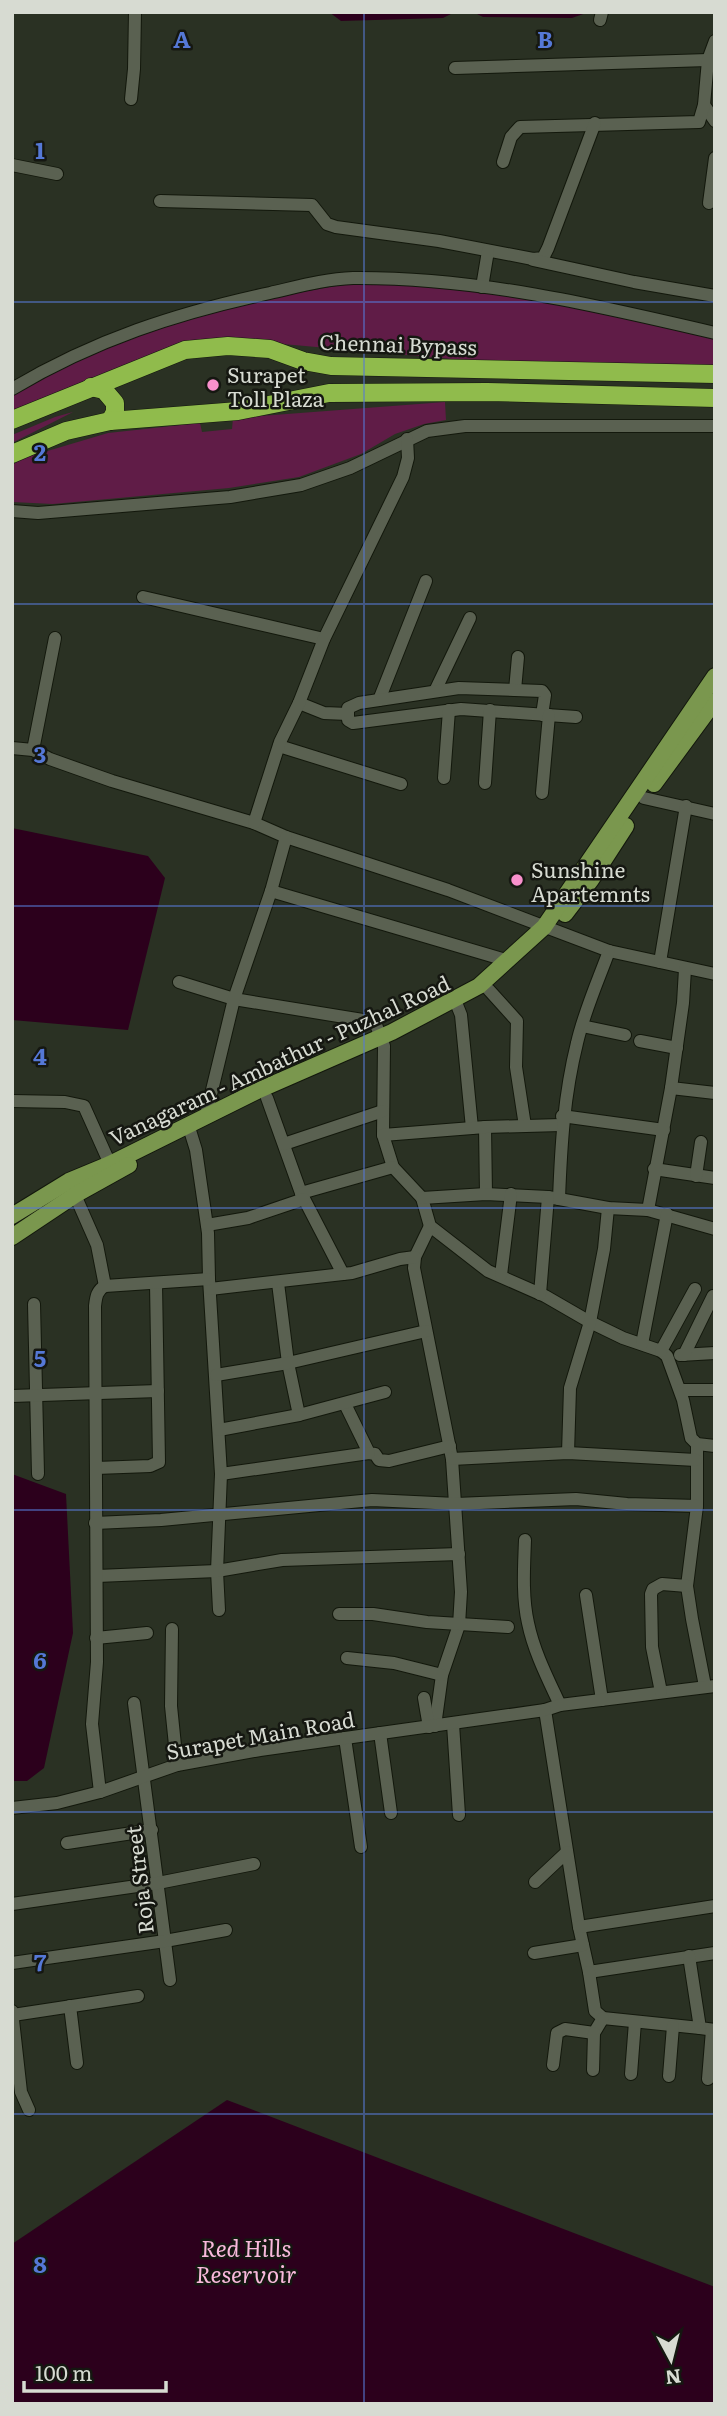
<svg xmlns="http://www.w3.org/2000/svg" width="727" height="2416" viewBox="0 0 727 2416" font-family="Literata,serif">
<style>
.green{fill:#601c47}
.water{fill:#2c001c}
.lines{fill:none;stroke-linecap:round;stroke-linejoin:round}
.minor-casing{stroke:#13180c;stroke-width:14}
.major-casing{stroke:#13180c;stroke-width:18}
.highway-casing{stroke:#13180c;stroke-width:19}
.minor{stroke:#5a6151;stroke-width:12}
.major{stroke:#7a974e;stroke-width:16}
.highway{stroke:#90bb4c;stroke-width:18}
.grid{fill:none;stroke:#5578d6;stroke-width:2;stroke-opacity:0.55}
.poi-dot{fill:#f890cc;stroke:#151711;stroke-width:2.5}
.labels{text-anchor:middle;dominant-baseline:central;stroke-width:5;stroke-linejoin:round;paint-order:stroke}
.street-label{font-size:21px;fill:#d7dbd2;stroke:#151711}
.poi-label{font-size:21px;fill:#d7dbd2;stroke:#151711;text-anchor:start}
.water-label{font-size:23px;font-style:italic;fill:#f9b9dc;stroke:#151711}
.grid-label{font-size:23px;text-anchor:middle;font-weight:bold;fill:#5578d6;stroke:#151711;stroke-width:5;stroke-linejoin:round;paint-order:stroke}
</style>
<rect width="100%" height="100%" fill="#2a3123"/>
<!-- green -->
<g class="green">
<path d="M351,283c64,2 129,7 192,17 57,9 115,26 172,39v29l-206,-4 -284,-25 -213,75v-21c102,-62 222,-89 339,-110z"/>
<polygon points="445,402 446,420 424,424 395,434 361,454 299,477 229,488 53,504 12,502 12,465 24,458 108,433 200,423 202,432 232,429 233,418"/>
<polygon points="73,412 12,443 12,435 55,417"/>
</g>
<!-- water -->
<g class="water">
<polygon points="329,12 455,12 443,18 341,21"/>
<polygon points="473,12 589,12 572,18 483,17"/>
<polygon points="12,828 148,856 165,878 128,1030 12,1020"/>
<polygon points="12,1474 66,1494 73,1633 44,1768 27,1781 12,1781"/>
<polygon points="227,2100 715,2287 715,2404 12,2404 12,2244"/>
</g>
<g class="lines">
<defs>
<g id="minor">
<polyline points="600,20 602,12"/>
<polyline points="455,68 708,60"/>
<polyline points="131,99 134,69 135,12"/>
<polyline points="704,105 715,121"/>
<polyline points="503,162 511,137 520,127 699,122 704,105 708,60 715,41"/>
<polyline points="12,165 57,174"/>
<polyline points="160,201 312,205 327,224 336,227 439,241 533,259 543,258 548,248 595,123"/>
<polyline points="709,203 715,158"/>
<polyline points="533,260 634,282 715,296"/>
<polyline points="482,287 488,251"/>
<path d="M12,389c82,-49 165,-76 258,-96 27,-6 55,-14 83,-15 123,-1 243,27 362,55"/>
<polyline points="12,511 38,513 230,497 301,485 350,468 427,431 465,426 715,426"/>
<polyline points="143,597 324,639"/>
<polyline points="515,690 518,657"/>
<polyline points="435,691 470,618"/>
<polyline points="379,700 426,581"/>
<polyline points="299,703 324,713 348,714"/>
<polyline points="542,715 545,695 542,691 459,688 359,703 348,708 348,720 353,723 461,709 576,717"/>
<polyline points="279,746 401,784"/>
<polyline points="12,748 33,750 50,759 112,781 254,823 286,837 448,890 609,951 715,974"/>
<polyline points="33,750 55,638"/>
<polyline points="444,778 449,710"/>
<polyline points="485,783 490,710"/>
<polyline points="542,793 549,715"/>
<polyline points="644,798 715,814"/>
<polyline points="254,823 280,742 299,703 324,639 403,477 408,458 407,439"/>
<polyline points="271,891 509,961"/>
<polyline points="660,962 686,806"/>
<polyline points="179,982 234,999 375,1022 384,1046 383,1135 393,1167 422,1198 430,1226 488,1271 545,1296 590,1322 623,1338 661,1351 667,1356 683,1400 691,1438 697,1444 715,1446"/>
<polyline points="489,990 517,1021 516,1067 525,1126"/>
<polyline points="455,1000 461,1015 472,1128"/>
<polyline points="582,1026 625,1035"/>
<polyline points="640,1041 677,1048"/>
<polyline points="671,1088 715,1093"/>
<polyline points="267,1098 301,1193 343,1274"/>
<polyline points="12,1101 65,1102 84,1106 110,1164"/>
<polyline points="206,1115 234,999 271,891 286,837"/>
<polyline points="562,1116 664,1130"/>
<polyline points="188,1124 196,1150 208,1233 209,1279 221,1474 217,1571 219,1610"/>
<polyline points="485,1127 486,1194"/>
<polyline points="383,1135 485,1127 561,1125"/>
<polyline points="284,1144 383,1111"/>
<polyline points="654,1169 715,1178"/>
<polyline points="696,1176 701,1142"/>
<polyline points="301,1193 393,1167"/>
<polyline points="75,1195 97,1245 105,1286"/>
<polyline points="422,1198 486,1194 548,1197 608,1208 648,1210 715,1229"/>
<path d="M559,1199c2,-53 5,-104 18,-156 7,-31 21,-62 32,-92"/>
<polyline points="648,1210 671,1088 683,1003 685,969"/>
<polyline points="207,1225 248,1218 304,1199"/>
<polyline points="430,1226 415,1257 414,1268 452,1459 461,1592 459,1625 442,1675 435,1726"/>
<polyline points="501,1275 511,1194"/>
<polyline points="278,1283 288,1363 299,1415"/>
<polyline points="210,1289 352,1273 400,1259 415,1257"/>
<polyline points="540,1294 548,1197"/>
<polyline points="34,1304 38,1474"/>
<polyline points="642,1344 667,1214"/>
<polyline points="661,1351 695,1289"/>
<polyline points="680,1355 715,1353"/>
<polyline points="684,1355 713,1296"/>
<polyline points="216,1375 288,1363 426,1331"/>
<polyline points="680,1390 715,1390"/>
<polyline points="12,1396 158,1391"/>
<polyline points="345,1404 369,1453 375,1454 379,1460 389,1461 450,1446"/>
<polyline points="219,1430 299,1415 385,1392"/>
<polyline points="697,1444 697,1506 687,1586 692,1619 705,1686"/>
<polyline points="568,1453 570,1388 590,1322 604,1249 608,1208"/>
<polyline points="452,1459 568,1453 696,1460"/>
<polyline points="96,1468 150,1466 159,1462 156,1284"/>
<polyline points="221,1474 369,1453"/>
<polyline points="95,1523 161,1520 372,1500 456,1504 576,1499 627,1504 697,1506"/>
<path d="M525,1540c-1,27 -3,56 3,83 6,29 20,56 32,82"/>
<polyline points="97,1576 217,1571 282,1560 459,1554"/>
<polyline points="586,1595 602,1700"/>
<polyline points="339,1614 373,1614 427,1622 508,1627"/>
<polyline points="172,1629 171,1706 177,1765"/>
<polyline points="96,1638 147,1633"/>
<polyline points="347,1658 394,1663 442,1675"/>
<polyline points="715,1686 560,1705 545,1710 579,1927 589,1972 715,1953"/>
<polyline points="661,1692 652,1647 651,1594 653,1589 662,1584 687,1586"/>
<polyline points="424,1698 429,1727"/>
<polyline points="134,1703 170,1980"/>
<polyline points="453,1724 459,1815"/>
<polyline points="380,1733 391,1813"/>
<polyline points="345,1738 361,1847"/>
<path d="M100,1792l-8,-68 5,-62 -2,-356c1,-9 2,-16 10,-20l104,-7"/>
<polyline points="12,1808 57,1803 100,1792 177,1765 260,1750 545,1710"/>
<polyline points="67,1843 152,1830"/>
<polyline points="535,1882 567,1852"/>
<polyline points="12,1904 158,1883 254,1864"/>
<polyline points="579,1927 715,1906"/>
<polyline points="534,1953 583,1945"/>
<polyline points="689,1956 700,2028 715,2030"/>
<polyline points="12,1963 165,1941 226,1930"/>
<polyline points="589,1972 595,2011 603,2018 700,2028"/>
<polyline points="70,2006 77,2063"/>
<polyline points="12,2011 21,2092 29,2110"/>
<polyline points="13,2015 138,1996"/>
<polyline points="553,2065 557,2033 565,2029 594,2033 603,2018"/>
<polyline points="593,2070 594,2033"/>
<polyline points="631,2074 635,2022"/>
<polyline points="669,2076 673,2026"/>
<polyline points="708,2079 712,2030"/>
</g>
<g id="major">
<polyline points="654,784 715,701"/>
<polyline points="565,914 591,880 626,826"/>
<polyline points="12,1216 69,1181 110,1164 257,1091 392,1032 479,986 544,927 715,676"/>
<polyline points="12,1237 75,1195 129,1165"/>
</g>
<g id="highway">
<polyline points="91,387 104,390 115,403 115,412 110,421"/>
<polyline points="12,420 185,350 228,346 270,349 303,361 331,366 715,374"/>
<polyline points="12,454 66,431 110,421 238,411 329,393 487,392 715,398"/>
</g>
</defs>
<!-- minor casing -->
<use href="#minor" class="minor-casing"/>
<!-- major casing -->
<use href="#major" class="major-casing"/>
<!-- highway casing -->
<use href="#highway" class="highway-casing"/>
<!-- minor -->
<use href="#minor" class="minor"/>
<!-- major -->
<use href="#major" class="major"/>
<!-- highway -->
<use href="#highway" class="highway"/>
</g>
<!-- grid -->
<path class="grid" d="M364,12v2392M12,302h703M12,604h703M12,906h703M12,1208h703M12,1510h703M12,1812h703M12,2114h703"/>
<!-- markers -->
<g class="poi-dot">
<circle cx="213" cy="385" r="7"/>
<circle cx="517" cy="880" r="7"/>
</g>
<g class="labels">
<!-- street labels -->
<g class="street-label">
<text transform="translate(398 343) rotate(2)">Chennai Bypass</text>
<text transform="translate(279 1059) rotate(-25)">Vanagaram - Ambathur - Puzhal Road</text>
<text transform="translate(260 1734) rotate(-10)">Surapet Main Road</text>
<text transform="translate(138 1880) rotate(-97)">Roja Street</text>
</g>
<!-- poi labels -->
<g class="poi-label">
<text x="227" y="373">Surapet<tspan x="227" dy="24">Toll Plaza</tspan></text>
<text x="531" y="868">Sunshine<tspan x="531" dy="24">Apartemnts</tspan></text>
</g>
<!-- water labels -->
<g class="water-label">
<text x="246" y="2247">Red Hills<tspan x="246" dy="26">Reservoir</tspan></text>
</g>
</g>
<g class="grid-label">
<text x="182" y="48">A</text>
<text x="545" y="48">B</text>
<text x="40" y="159">1</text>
<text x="40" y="461">2</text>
<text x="40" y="763">3</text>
<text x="40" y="1065">4</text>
<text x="40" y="1367">5</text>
<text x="40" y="1669">6</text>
<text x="40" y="1971">7</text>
<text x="40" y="2273">8</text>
</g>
<!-- border -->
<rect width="727" height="2416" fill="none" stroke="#d7dbd2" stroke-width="28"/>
<!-- north arrow -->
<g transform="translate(671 2360) rotate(173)" stroke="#151711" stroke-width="5" paint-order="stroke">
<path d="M0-5L12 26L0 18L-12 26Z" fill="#d7dbd2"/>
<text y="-10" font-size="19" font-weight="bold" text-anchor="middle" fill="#d7dbd2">N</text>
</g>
<!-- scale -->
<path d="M24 2381v10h142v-10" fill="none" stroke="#d7dbd2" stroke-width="3.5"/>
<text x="35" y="2381" font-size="21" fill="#d7dbd2" stroke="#151711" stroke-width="5" paint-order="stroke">100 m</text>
</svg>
